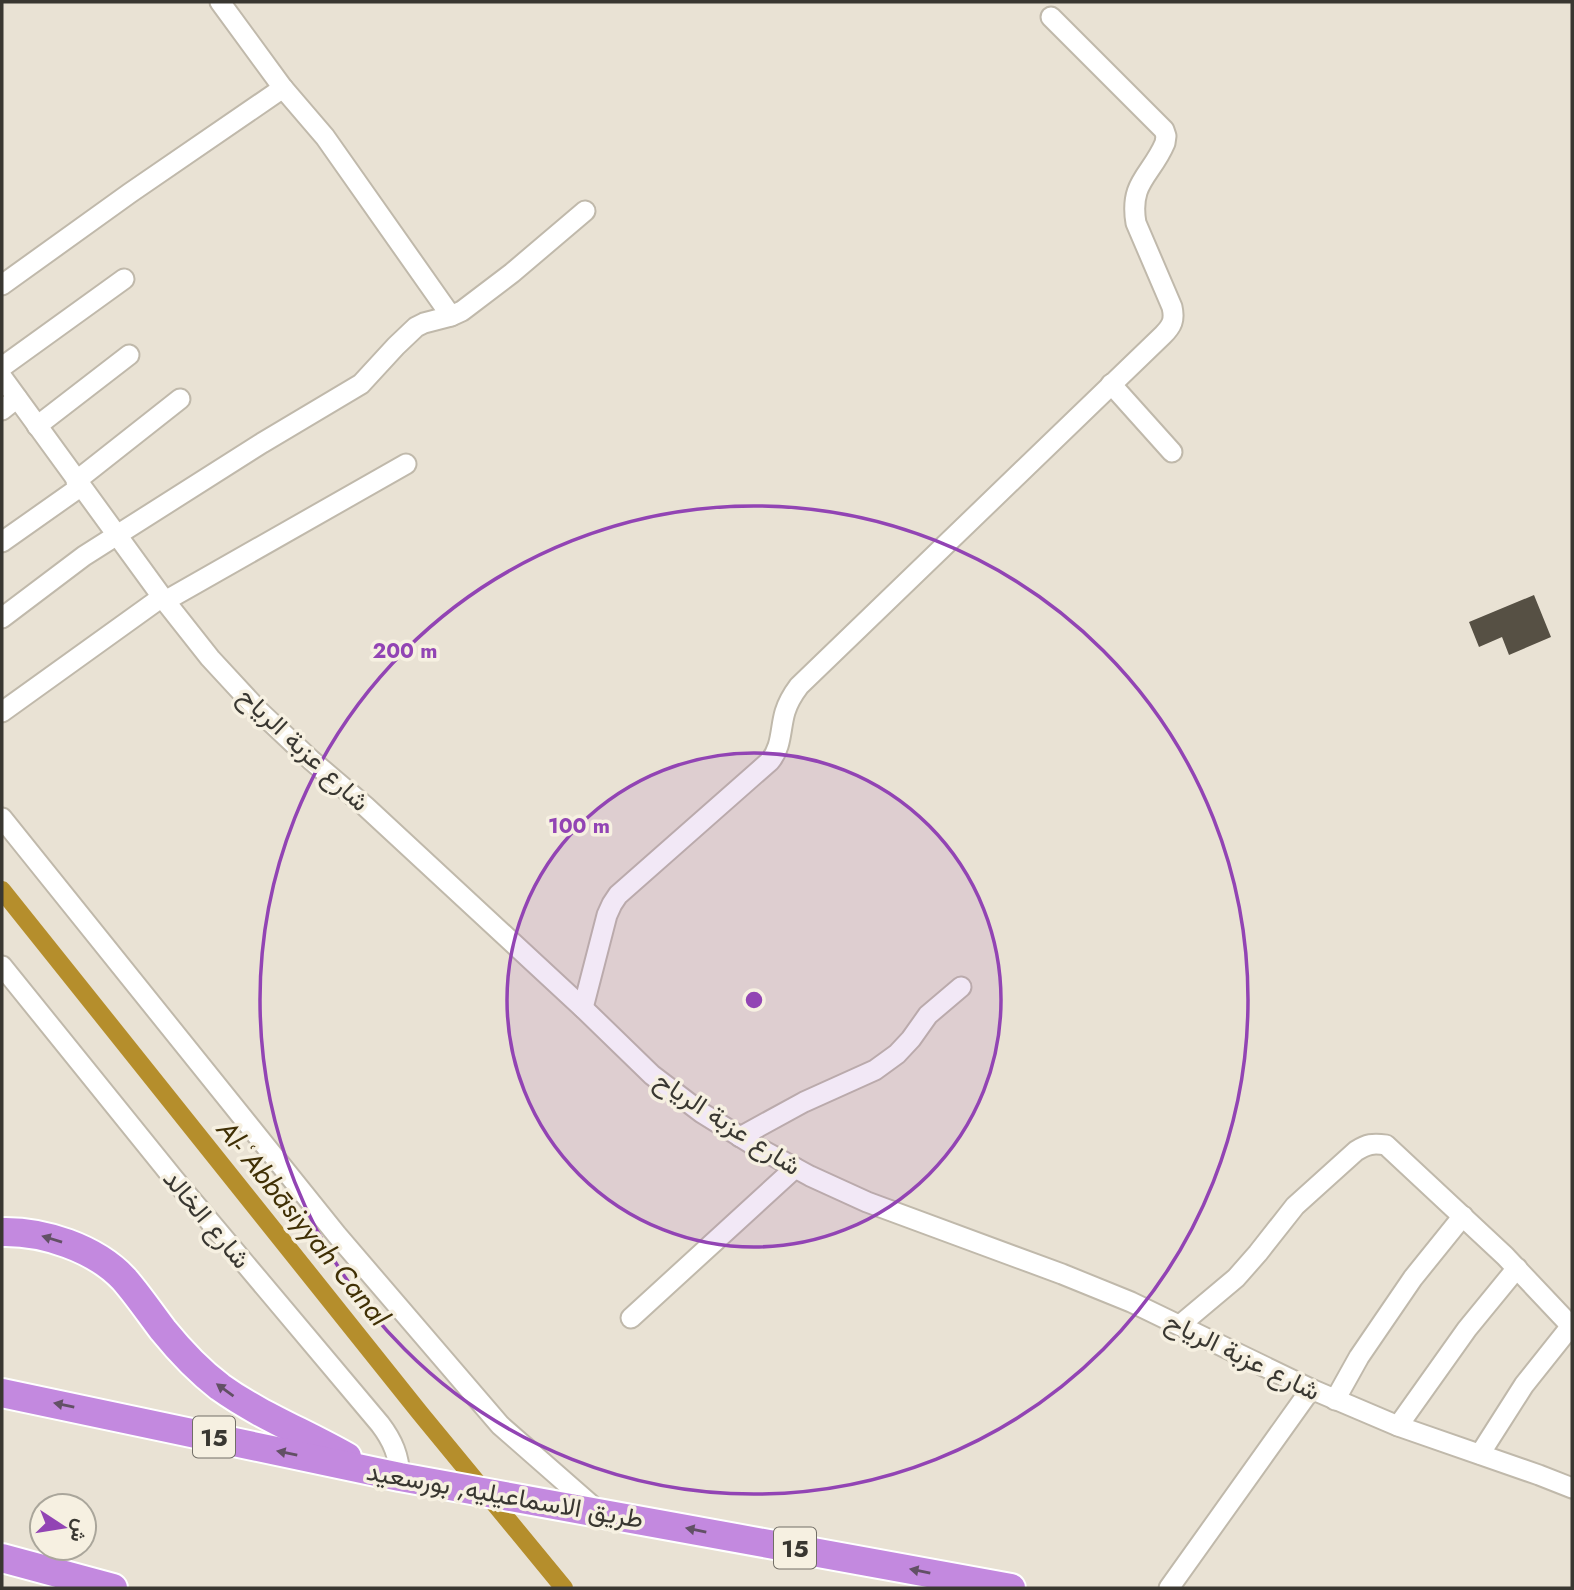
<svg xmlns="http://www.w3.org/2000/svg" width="1574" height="1590" viewBox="0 0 1574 1590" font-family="Jost,Vazirmatn,sans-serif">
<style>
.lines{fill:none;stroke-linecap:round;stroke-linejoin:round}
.canal{stroke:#b58e2c;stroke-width:18}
.building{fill:#565044}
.minor-casing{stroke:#c0b9ab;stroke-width:23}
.highway-casing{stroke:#fff;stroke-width:32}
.minor{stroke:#fff;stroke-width:19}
.highway{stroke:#c389df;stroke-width:28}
.oneway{fill:#625065}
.ring{fill:none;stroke:#9244b4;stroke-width:3.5}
.labels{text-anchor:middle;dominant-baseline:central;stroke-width:7;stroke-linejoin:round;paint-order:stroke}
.shield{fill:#f6f0e1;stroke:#726e66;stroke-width:2}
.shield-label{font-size:24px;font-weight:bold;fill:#393731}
.street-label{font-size:26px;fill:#393731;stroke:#f6f0e1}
.water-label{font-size:28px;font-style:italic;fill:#403005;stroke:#f6f0e1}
.centre{fill:#9244b4;stroke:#f6f0e1;stroke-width:3.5}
.ring-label{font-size:21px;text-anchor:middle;font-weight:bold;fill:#9244b4;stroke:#f6f0e1;stroke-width:7;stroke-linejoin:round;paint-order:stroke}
</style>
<rect width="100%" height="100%" fill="#e9e2d4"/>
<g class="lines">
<!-- canal -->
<polyline class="canal" points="2,890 420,1413 564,1588"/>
</g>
<!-- building -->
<polygon class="building" points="1534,595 1551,637 1509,655 1502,637 1479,647 1469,622"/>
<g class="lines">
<defs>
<g id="minor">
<polyline points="220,2 283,88 325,137 451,316"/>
<polyline points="2,285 130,193 283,88"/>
<polyline points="2,367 124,279"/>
<polyline points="2,377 165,601 210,658 259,711 311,760 365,806 583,1008 652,1075 702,1113 755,1146 810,1176 867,1202 1062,1274 1131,1302 1311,1389 1398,1426 1539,1475 1572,1488"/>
<polyline points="1111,384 1172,452"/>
<polyline points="2,410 17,398"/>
<polyline points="37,426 129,355"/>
<polyline points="76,481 180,399"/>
<polyline points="2,542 80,487"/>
<polyline points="165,601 406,464"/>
<polyline points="2,618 84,556 262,443 361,384 396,346 416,327 424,323 451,316 462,311 512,273 585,211"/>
<polyline points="2,712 162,597"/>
<polyline points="2,818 337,1235 500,1425 598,1511"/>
<path d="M2,966l172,213 206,245c13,17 19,32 20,53"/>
<path d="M583,1008l24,-93 5,-11 6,-9 152,-134c12,-14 10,-32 15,-49 3,-10 8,-18 14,-26l364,-351c9,-9 12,-15 9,-28l-36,-84c-7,-41 15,-47 29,-80l1,-7 -2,-6 -113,-113"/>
<polyline points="740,1137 804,1102 875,1070 897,1054 911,1039 928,1015 961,987"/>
<polyline points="631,1318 795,1168"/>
<path d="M1180,1325l56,-47 22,-25 37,-47 61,-55c11,-7 17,-8 30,-6l119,111 67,71"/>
<polyline points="1335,1400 1359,1357 1413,1278 1463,1216"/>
<polyline points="1398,1426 1467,1329 1517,1268"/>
<polyline points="1480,1454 1524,1385 1571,1326"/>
<polyline points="1169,1588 1311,1389"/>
</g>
<g id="highway">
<path d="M2,1232c41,-1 93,16 122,47 14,16 26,34 39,51 17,21 36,41 57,57 39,28 85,46 127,70"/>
<polyline points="2,1393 400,1477 1011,1588"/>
<polyline points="2,1558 113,1588"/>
</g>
</defs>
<!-- minor casing -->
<use href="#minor" class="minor-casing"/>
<!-- highway casing -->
<use href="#highway" class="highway-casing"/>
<!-- minor -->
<use href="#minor" class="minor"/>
<!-- highway -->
<use href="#highway" class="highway"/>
</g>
<!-- one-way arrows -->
<defs><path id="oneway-solid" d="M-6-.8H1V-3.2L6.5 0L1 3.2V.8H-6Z" transform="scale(1.75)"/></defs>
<g class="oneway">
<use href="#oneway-solid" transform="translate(52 1239) rotate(-163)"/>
<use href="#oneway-solid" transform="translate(225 1390) rotate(-144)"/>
<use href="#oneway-solid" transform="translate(64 1405) rotate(-168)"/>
<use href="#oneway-solid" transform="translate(287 1453) rotate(-168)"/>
<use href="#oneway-solid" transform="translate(696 1530) rotate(-169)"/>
<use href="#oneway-solid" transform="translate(920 1571) rotate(-169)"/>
</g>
<!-- distance rings -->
<circle cx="754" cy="1000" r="247" fill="#9244b4" fill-opacity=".12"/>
<g class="ring">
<circle cx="754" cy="1000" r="247"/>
<circle cx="754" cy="1000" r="494"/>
</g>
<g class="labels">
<!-- shield labels -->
<g class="shield">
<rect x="193" y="1416.5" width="42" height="41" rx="5"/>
<rect x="774" y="1527.5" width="42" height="41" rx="5"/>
</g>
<g class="shield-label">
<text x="214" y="1437">15</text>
<text x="795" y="1548">15</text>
</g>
<!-- street labels -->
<g class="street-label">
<text transform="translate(304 749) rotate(43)">شارع عزبة الرياح</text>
<text transform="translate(728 1123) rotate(33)">شارع عزبة الرياح</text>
<text transform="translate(207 1219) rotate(50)">شارع الخالد</text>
<text transform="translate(1243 1356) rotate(26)">شارع عزبة الرياح</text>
<text transform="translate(505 1495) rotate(10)">طريق الاسماعيليه, بورسعيد</text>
</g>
<!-- water labels -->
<g class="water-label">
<text transform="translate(303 1223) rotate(51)">Al-ʿAbbāsiyyah Canal</text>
</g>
</g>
<circle cx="754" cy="1000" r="10" class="centre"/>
<g class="ring-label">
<text x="405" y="658">200 m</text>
<text x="579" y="833">100 m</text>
</g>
<!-- border -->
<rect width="1574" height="1590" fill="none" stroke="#393731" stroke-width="7"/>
<!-- north arrow -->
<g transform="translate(63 1527) rotate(102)"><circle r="33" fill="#f6f0e1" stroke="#aaa69b" stroke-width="2"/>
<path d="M0-5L12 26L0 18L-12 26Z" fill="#9244b4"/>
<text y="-10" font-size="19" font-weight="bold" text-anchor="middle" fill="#393731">ش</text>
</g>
</svg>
